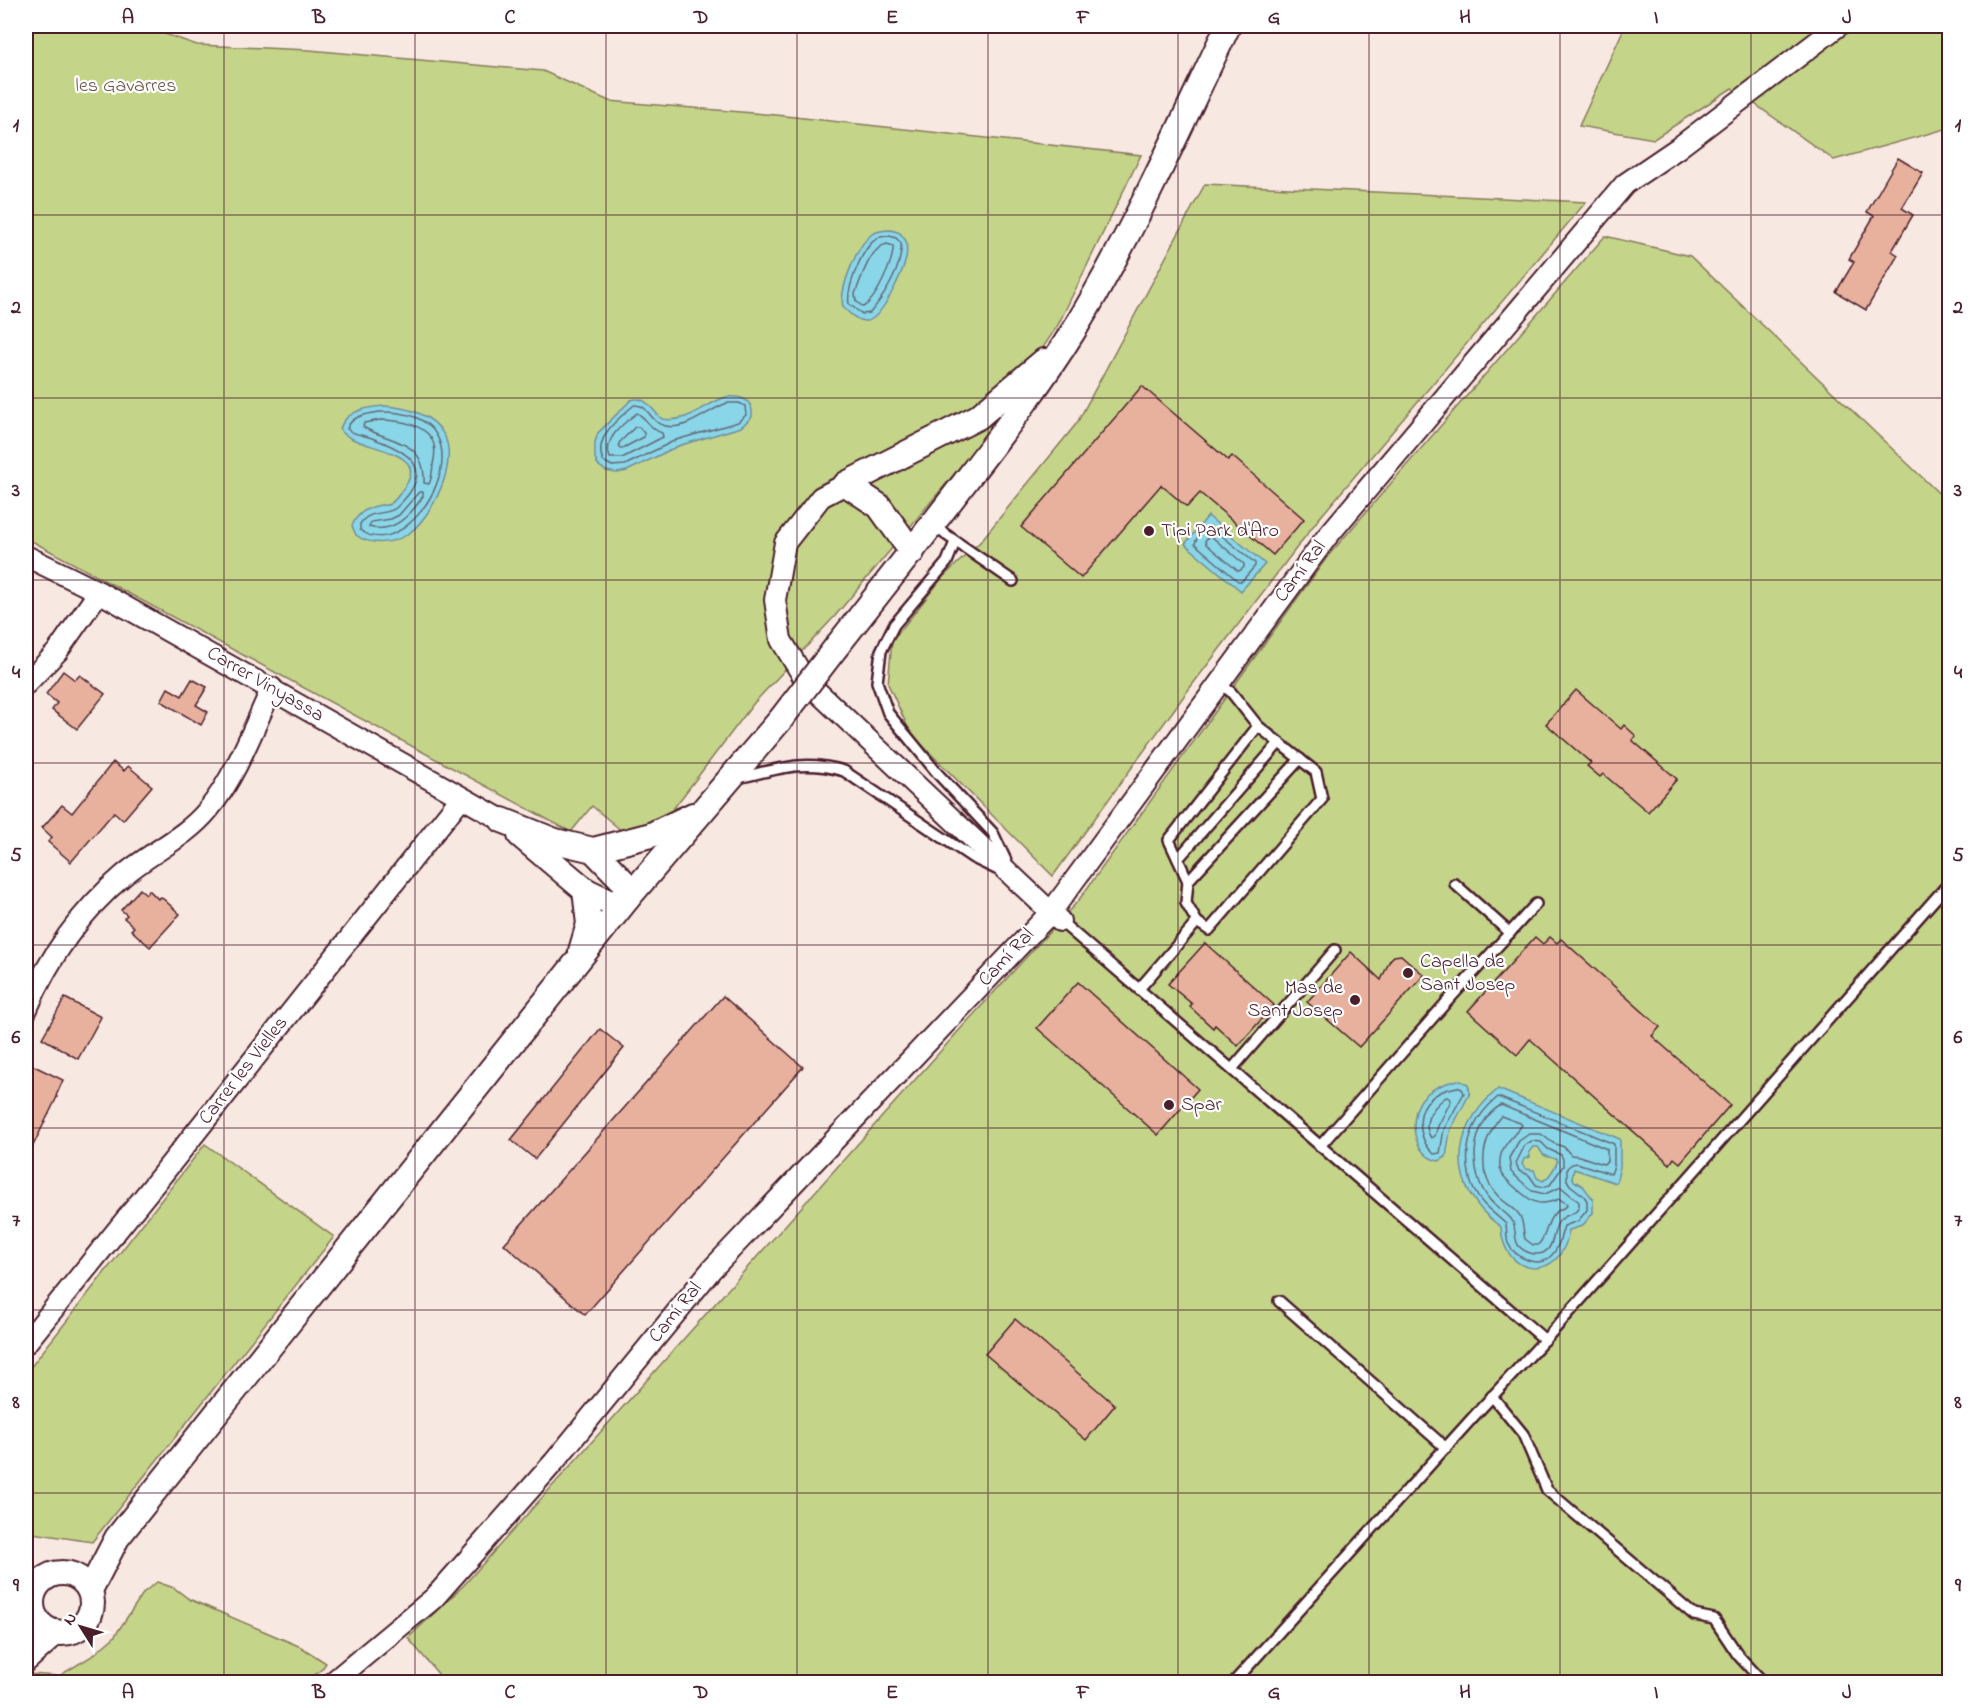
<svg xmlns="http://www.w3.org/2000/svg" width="1975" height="1708" viewBox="0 0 1975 1708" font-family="'Indie Flower',sans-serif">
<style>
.green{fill:#c4d489;stroke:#877a5a;stroke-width:1.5}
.water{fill:#89d6e8;stroke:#708d9c;stroke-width:1.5;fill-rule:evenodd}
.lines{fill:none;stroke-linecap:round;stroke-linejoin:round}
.shore{stroke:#636877;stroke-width:1.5}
.building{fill:#e7b19d;stroke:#4a1f2b;stroke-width:1.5}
.service-casing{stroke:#4a1f2b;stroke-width:14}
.minor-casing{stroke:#4a1f2b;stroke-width:24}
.tertiary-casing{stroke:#4a1f2b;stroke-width:28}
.service{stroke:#fff;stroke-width:9}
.minor{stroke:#fff;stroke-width:20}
.tertiary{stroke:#fff;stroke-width:24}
.tertiary-bridge-casing{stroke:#4a1f2b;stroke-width:28;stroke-linecap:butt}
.tertiary-bridge{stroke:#fff;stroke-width:24}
.grid{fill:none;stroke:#4a1f2b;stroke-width:1.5;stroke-opacity:0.55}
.poi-dot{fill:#4a1f2b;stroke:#fff;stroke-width:2}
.labels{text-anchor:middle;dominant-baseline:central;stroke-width:4.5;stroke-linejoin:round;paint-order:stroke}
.park-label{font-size:20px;fill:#6f5547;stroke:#fff}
.poi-label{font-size:20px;fill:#4a1f2b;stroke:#fff;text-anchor:start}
.street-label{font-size:20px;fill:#4a1f2b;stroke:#fff}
.neatline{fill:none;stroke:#4a1f2b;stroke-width:2}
.grid-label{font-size:20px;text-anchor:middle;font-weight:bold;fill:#4a1f2b}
</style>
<rect width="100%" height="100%" fill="#f8e8e2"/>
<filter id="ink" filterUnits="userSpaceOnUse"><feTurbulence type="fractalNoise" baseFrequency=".0167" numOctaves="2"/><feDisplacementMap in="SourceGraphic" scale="12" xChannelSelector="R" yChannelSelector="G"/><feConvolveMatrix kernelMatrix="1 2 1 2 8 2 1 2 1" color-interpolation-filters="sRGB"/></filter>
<g filter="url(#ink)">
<!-- green -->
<g class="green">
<polygon points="26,26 142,26 197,45 309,50 543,71 609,101 776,115 1141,155 1058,325 977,447 835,616 754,703 667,817 623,832 592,806 571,832 26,538"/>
<polygon points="1625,26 1949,26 1949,128 1834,160 1732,88 1654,139 1579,126"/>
<polygon points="1205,184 1586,202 1317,521 1186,693 1053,876 911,734 888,684 892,641 943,577 980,542 1077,423"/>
<polygon points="1605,236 1690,256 1949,503 1949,1682 445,1682 408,1638 464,1585 963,1026 1078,901 1328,556"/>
<polygon points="205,1144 334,1237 92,1542 33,1533 26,1541 26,1373"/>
<polygon points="157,1582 174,1588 189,1599 301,1647 326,1663 322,1669 306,1682 26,1682 30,1674 59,1676 92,1656 114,1637 144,1592"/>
</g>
<!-- water -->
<g class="water">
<path d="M891,230l9,3 6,8c1,6 1,12 0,18 -4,14 -24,60 -39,62 -9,1 -18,-8 -24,-14 -4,-18 14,-62 29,-73 6,-3 12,-4 19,-4z"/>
<path d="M726,397c15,-1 28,2 26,20l-11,10 -63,19 -51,25 -10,2 -11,-2 -8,-6 -3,-7v-16l3,-9 33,-33c16,-5 21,11 31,19 26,5 42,-15 64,-22z"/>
<path d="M384,406c22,1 49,8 60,29 15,28 -12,82 -36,99 -15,10 -38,12 -52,1l-4,-9c5,-13 16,-19 29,-21 4,0 5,1 9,-1 5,-3 9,-9 12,-14 36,-43 -51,-39 -62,-61 5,-18 28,-22 44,-23z"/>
<polygon points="1208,516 1265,564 1241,591 1185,544"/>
<path d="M1458,1080l10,4 2,9 -20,38 -4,26 -7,4c-26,-5 -31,-41 -18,-61 9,-12 24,-17 37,-20z"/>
<path d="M1498,1089l122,50v28l-4,16 -42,-14 -2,8 2,4 9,5 10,13v14l-11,13 -13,4c-7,53 -66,49 -68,-3 -53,-38 -53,-96 -3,-138zM1533,1147h5c2,2 3,6 6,8 8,5 19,0 9,15 -3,5 -5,8 -10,11l-6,-3 -3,-8 -8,-1 -4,-5 2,-5 6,-2 -1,-5z"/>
</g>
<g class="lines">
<!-- shore -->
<g class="shore">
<path d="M890,236l6,2 5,5c2,24 -16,52 -31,70l-8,1 -13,-10c-3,-15 13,-56 27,-65 4,-3 9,-3 14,-3z"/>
<path d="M887,244l6,2c1,15 -17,54 -30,61l-7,-6 -1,-7c6,-15 15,-47 32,-50z"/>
<path d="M727,403h12l6,3 1,9 -8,7 -62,18 -51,25 -13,1 -9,-5c-10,-24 15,-42 31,-56 14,-1 15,14 26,19 23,11 47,-14 67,-21z"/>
<path d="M379,412c125,-4 34,159 -19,118v-6c11,-16 26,-7 37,-17 41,-39 12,-56 -28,-70 -8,-2 -16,-3 -22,-8 4,-13 19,-15 32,-17z"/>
<path d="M637,413c10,5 12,16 25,20l1,4 -41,21h-12c-8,-19 14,-35 27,-45z"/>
<path d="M380,420c18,0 49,4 54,25 2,7 0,14 -1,20 -1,7 -1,13 -4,19l-5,-1c2,-44 -34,-40 -61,-56l1,-4z"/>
<polygon points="635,427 639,427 644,433 644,437 623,448 619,448 619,443"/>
<path d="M419,492h4v4c-12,19 -30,38 -54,31l2,-5 20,-3 8,-4z"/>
<path d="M1210,526l45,37v3l-13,15h-4l-43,-37c1,-6 9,-16 15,-18z"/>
<polygon points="1208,537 1212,537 1244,564 1244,567 1241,570 1238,571 1206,544 1205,541"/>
<path d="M1457,1087l5,2 2,4 -20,36 -4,24 -6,1c-14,-12 -19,-37 -7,-52 8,-9 19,-13 30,-15z"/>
<path d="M1446,1097l4,1 1,3 -13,25 -3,10 -4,2c-11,-17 2,-31 15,-41z"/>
<path d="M1498,1097l116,47v22l-3,8 -34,-11 -5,1 -5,4v12l3,5 14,11 3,5v9l-9,11 -14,5c-4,11 -4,21 -13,30 -12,13 -37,2 -43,-13 -2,-6 -1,-13 -2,-19 -12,-11 -25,-19 -32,-34 -4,-7 -5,-15 -6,-23 -3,-29 7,-51 30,-70z"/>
<path d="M1501,1105l106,44v13l-4,2 -24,-8 -8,-1 -7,-8 -11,-4 -12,-9h-12l-10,7 -10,17 2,14 21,19 13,3 16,-7 18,15c1,14 -11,10 -19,18 -9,8 -3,36 -26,34 -6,-1 -12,-4 -16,-9 -4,-8 -2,-15 -5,-23 -4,-9 -17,-14 -23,-22 -22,-26 -21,-76 11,-95z"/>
<path d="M1501,1116l19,7 2,2c-7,10 -21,20 -22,35 -2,15 8,21 18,30 15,13 21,17 41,9l8,5 -1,3c-23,8 -15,24 -28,38h-5l-8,-6c-2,-7 -1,-15 -5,-23 -4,-8 -14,-12 -21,-19 -23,-23 -18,-57 2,-81z"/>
<polygon points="1532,1141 1541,1142 1548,1149 1561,1155 1563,1159 1563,1166 1550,1185 1543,1187 1536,1185 1529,1175 1519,1171 1516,1163 1525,1145"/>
</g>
</g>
<!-- building -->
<g class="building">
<polygon points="1898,158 1923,173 1902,208 1913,215 1892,251 1898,255 1866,310 1836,292 1854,262 1849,259 1874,216 1867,212"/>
<polygon points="1142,386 1228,460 1232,456 1304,519 1273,555 1200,493 1187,507 1161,485 1081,578 1021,527"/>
<polygon points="63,671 75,680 80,675 105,694 77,729 52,710 57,703 46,694"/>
<polygon points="192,679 207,687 196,705 208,712 201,725 161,701 168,688 182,696"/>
<polygon points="1576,690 1621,729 1624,725 1636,736 1632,740 1677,779 1648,812 1603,774 1600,777 1587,766 1591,763 1546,724"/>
<polygon points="113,762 124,771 128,766 152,786 123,820 114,812 71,862 48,842 52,837 42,828 62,805 72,813"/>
<polygon points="140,889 146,894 149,890 158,899 161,897 180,914 150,947 131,930 134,927 124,918 127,915 121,910"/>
<polygon points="1535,937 1543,944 1550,937 1557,943 1561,939 1660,1027 1652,1036 1730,1105 1680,1163 1674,1158 1670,1164 1530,1039 1517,1055 1468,1011"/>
<polygon points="1205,943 1274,1005 1238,1046 1215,1025 1213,1028 1190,1007 1192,1004 1168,984"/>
<polygon points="1351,952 1381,980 1390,960 1394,956 1401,955 1424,975 1359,1047 1307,1002"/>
<polygon points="1078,982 1198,1089 1158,1135 1037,1028"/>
<polygon points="723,996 803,1067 585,1315 504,1244"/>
<polygon points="65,998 101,1017 78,1059 42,1038"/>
<polygon points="600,1029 624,1048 535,1159 511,1140"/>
<polygon points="32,1065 63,1080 56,1096 57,1097 26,1160 26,1079"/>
<polygon points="1015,1319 1115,1405 1086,1440 985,1354"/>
</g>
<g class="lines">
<defs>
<g id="service">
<polyline points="932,525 1013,581"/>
<polyline points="955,542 947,562 894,625 881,651 877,682 888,713 938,774 993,833 1008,865"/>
<path d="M738,778c40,-9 66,-19 106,-7l129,87 23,11"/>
<polyline points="1178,859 1279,743"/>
<polyline points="1188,881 1300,759"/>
<polyline points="1455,884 1510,933"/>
<polyline points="1060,921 1545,1340"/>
<polyline points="1197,922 1186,903 1188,881 1169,840 1258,726"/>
<polyline points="1139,989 1197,922 1209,930 1322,799 1316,772 1258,726 1231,692 1219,683"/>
<polyline points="1232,1069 1335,950"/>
<polyline points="1320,1146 1444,1005 1536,904"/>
<polyline points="1279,1301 1446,1448"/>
<polyline points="1492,1396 1523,1434 1547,1490 1694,1615 1714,1619 1738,1655 1763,1682"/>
<polyline points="1234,1682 1475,1415 1552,1332 1950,882"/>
</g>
<g id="minor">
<polyline points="846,484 821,497 785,543 775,600 781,640 806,681 1060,921"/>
<polyline points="26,556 99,592 502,820"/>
<polyline points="26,684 57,652 99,592"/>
<path d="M26,1011c22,-52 55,-100 98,-136 27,-23 61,-37 84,-65 27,-32 46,-83 64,-122"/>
<polyline points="26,1343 161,1176 461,798"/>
<polyline points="26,1574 37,1585"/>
<polyline points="333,1682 434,1598 554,1462 712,1269 1051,912 1326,538 1625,184 1678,148 1838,26"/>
</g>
<g id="tertiary">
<polyline points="912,552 879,506 846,484 978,417 1044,361"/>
<path d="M837,646c45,-57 90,-114 134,-172 36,-47 72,-94 103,-144 59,-97 105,-202 154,-304"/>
<polyline points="502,820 555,841 593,850 651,835 693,815"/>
<polyline points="520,835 585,890 589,924 581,951"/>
<polyline points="585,890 610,902 628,898 624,882 593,850"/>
<circle cx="62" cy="1603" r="30"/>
<polyline points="90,1590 117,1538 628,898 781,719"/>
<polyline points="26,1659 56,1632"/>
</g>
</defs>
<!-- service casing -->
<use href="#service" class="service-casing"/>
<!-- minor casing -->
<use href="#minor" class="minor-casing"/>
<!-- tertiary casing -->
<use href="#tertiary" class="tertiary-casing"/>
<!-- service -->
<use href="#service" class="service"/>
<!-- minor -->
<use href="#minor" class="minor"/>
<!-- tertiary -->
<use href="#tertiary" class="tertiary"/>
<defs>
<polyline id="tertiary-bridge" points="781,719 837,646"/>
</defs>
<!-- tertiary-bridge casing -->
<use href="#tertiary-bridge" class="tertiary-bridge-casing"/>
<!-- tertiary-bridge -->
<use href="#tertiary-bridge" class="tertiary-bridge"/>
</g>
</g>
<!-- grid -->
<path class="grid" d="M224,26v1656M415,26v1656M606,26v1656M797,26v1656M988,26v1656M1178,26v1656M1369,26v1656M1560,26v1656M1751,26v1656M26,215h1924M26,398h1924M26,580h1924M26,763h1924M26,945h1924M26,1128h1924M26,1310h1924M26,1493h1924"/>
<!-- markers -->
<g class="poi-dot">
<circle cx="1149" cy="531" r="6"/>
<circle cx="1408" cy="973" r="6"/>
<circle cx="1355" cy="1000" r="6"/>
<circle cx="1169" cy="1105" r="6"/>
</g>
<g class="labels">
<!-- park labels -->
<g class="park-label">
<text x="126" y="86">les Gavarres</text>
</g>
<!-- poi labels -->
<g class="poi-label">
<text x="1161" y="531">Tipi Park d'Aro</text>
<text x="1420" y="962">Capella de<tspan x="1420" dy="23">Sant Josep</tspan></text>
<text x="1343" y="988" text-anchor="end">Mas de<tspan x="1343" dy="23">Sant Josep</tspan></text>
<text x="1181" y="1105">Spar</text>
</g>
<!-- street labels -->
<g class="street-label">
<text transform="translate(1301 572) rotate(-53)">Camí Ral</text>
<text transform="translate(265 685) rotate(30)">Carrer Vinyassa</text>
<text transform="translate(1007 958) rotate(-47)">Camí Ral</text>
<text transform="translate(244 1071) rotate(-52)">Carrer les Vielles</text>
<text transform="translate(676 1313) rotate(-51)">Camí Ral</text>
</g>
</g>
<!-- margin -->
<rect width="1975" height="1708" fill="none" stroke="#fff" stroke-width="66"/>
<!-- north arrow -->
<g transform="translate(81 1627) rotate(307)" stroke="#ffffff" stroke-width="4.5" paint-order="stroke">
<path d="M0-4.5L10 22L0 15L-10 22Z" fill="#4a1f2b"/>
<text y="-9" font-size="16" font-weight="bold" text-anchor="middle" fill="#4a1f2b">N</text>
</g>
<rect x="33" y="33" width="1909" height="1642" class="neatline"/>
<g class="grid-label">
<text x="128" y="23">A</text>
<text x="319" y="23">B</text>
<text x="510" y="23">C</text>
<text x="701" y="23">D</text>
<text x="892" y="23">E</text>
<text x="1083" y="23">F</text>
<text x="1274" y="23">G</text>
<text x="1465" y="23">H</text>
<text x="1656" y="23">I</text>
<text x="1847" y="23">J</text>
<text x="16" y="131">1</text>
<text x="1958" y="131">1</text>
<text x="16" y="313">2</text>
<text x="1958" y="313">2</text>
<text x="16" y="496">3</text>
<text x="1958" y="496">3</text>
<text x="16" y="678">4</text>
<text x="1958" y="678">4</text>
<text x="16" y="861">5</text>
<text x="1958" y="861">5</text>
<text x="16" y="1043">6</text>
<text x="1958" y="1043">6</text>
<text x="16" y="1226">7</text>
<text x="1958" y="1226">7</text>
<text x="16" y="1408">8</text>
<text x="1958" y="1408">8</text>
<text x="16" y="1591">9</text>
<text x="1958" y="1591">9</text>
<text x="128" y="1698">A</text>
<text x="319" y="1698">B</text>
<text x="510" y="1698">C</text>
<text x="701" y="1698">D</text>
<text x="892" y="1698">E</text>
<text x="1083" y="1698">F</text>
<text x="1274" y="1698">G</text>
<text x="1465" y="1698">H</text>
<text x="1656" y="1698">I</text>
<text x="1847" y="1698">J</text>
</g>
</svg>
